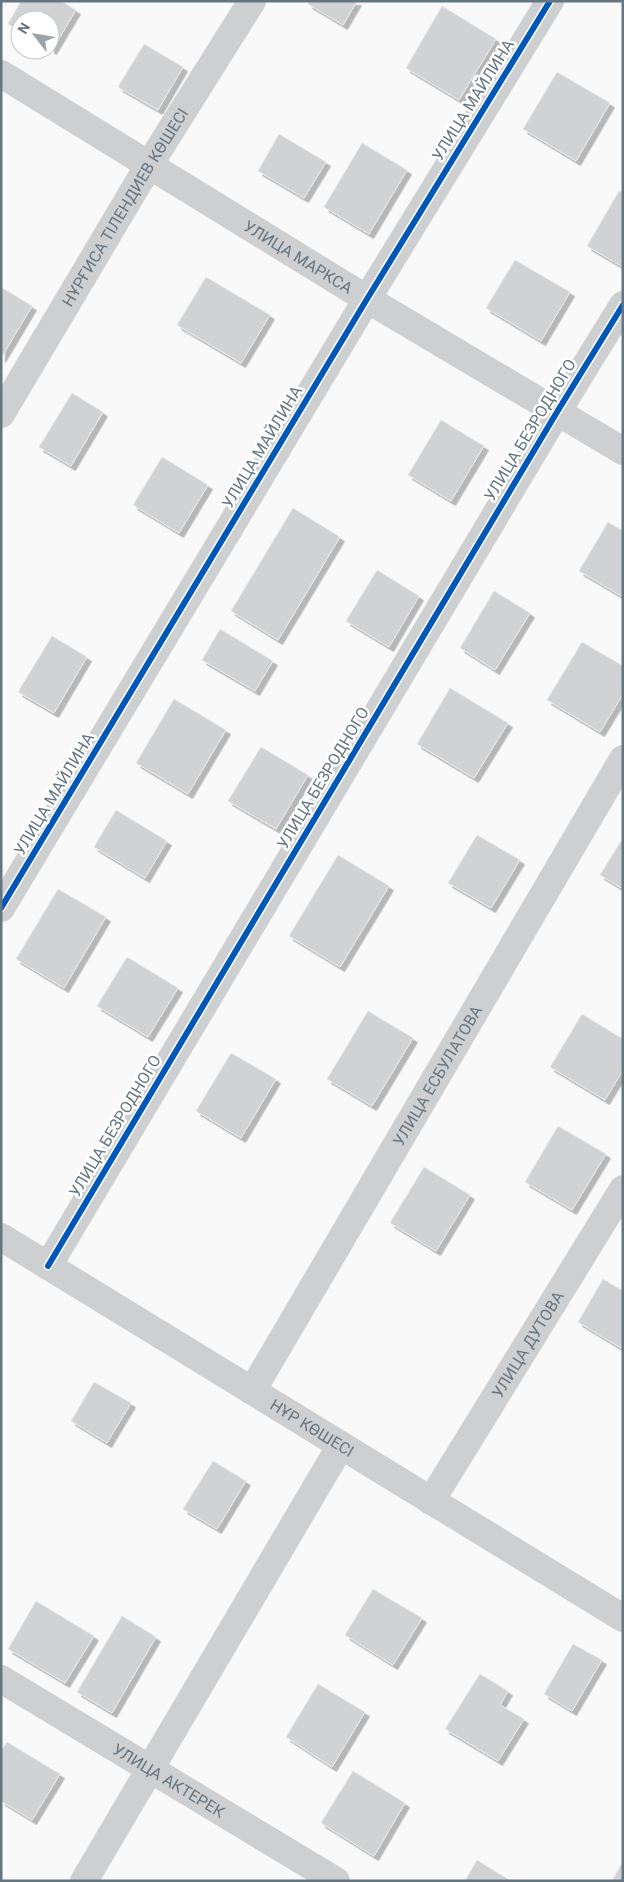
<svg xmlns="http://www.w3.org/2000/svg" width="624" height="1882" viewBox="0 0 624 1882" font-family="Roboto,sans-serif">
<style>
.building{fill:#d0d2d3;stroke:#e8e8e8;filter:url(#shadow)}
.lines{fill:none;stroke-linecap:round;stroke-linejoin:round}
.minor{stroke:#cecfd0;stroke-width:28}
.cycleway-casing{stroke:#fff;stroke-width:9}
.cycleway{stroke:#0057b8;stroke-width:6}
.labels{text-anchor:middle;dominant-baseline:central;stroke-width:5;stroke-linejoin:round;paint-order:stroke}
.street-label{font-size:16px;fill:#657683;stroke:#fff}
</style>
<defs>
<filter id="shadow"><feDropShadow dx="4.5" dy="4.5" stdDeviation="0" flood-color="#0004"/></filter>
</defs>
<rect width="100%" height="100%" fill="#f9f9f9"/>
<!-- building -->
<g class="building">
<polygon points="21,1 61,1 76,10 52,50 50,49 50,20 20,20 20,31 8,24"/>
<polygon points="309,1 357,1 343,25 308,4"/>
<polygon points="442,6 496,39 459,100 406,68"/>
<polygon points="144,44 183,67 158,110 118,87"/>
<polygon points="557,72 610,103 576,161 523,129"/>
<polygon points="279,134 326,162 304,198 258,171"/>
<polygon points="362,143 407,170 369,234 324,207"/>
<polygon points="619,191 623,193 623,267 587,246"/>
<polygon points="515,260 570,292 541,341 486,308"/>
<polygon points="206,277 270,315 241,363 177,325"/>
<polygon points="1,287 32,306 1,358"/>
<polygon points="72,393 103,412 71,466 39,447"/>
<polygon points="441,420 484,446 451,501 408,475"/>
<polygon points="162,457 208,485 179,533 133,505"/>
<polygon points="293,508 340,537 278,640 231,611"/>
<polygon points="608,522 623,531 623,597 579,571"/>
<polygon points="377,570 419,596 389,647 346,621"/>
<polygon points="494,591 530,613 495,670 460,648"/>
<polygon points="220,629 273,661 255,691 202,660"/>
<polygon points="52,636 87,657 54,713 18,692"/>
<polygon points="582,642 623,666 623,694 600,732 547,700"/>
<polygon points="450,688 508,723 474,778 417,744"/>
<polygon points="174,699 226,730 188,794 136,763"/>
<polygon points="261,747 308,775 276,829 228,801"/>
<polygon points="116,810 167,841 145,878 94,847"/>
<polygon points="477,835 520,860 491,908 448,883"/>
<polygon points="621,841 623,842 623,889 600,875"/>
<polygon points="338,855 389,886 340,967 289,936"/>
<polygon points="58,889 106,917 64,988 16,959"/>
<polygon points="127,957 178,988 148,1037 97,1006"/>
<polygon points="368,1011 413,1038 372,1106 327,1079"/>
<polygon points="582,1014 623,1039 623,1070 605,1100 550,1067"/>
<polygon points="231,1053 276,1079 241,1138 196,1111"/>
<polygon points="558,1126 606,1154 572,1210 525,1182"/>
<polygon points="424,1167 470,1195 436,1251 390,1223"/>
<polygon points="603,1279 623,1291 623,1345 621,1348 578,1322"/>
<polygon points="94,1382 131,1403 107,1443 71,1421"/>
<polygon points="213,1461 246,1481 217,1529 183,1509"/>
<polygon points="373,1589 422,1618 393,1665 345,1635"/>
<polygon points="36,1601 94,1636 65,1683 8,1649"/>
<polygon points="122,1616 156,1637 112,1713 77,1692"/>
<polygon points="573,1644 602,1660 572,1711 544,1694"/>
<polygon points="480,1674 508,1691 500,1705 524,1719 498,1761 445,1729"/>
<polygon points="318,1684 365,1712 332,1767 286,1737"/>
<polygon points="7,1742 60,1774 32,1820 1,1801 1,1751"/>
<polygon points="353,1771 405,1803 374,1856 321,1823"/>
<polygon points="477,1860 511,1881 465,1881"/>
<polygon points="621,1865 623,1866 623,1881 612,1881"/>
</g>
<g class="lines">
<!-- minor -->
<g class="minor">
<path id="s1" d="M1,74l366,225 256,152"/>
<path id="s2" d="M1,414l148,-249 103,-164"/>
<polyline points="1,908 367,299 550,1"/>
<path id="s3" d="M1,1237l622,381"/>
<polyline points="48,1266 557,412 623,305"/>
<path id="s4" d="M252,1391l371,-632"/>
<path id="s5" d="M431,1501l192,-312"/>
<path id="s6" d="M1,1679l335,202"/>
<polyline points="84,1881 341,1445"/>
</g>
<defs>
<g id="cycleway">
<polyline points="1,908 367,299 550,1"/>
<polyline points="48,1266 557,412 623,305"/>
</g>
</defs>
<!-- cycleway casing -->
<use href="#cycleway" class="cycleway-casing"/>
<!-- cycleway -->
<use href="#cycleway" class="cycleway"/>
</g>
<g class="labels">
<!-- street labels -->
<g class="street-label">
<text transform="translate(473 100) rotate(-58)">УЛИЦА МАЙЛИНА</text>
<text stroke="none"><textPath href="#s2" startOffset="241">НҰРҒИСА ТІЛЕНДИЕВ КӨШЕСІ</textPath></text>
<text stroke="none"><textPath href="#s1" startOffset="349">УЛИЦА МАРКСА</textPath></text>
<text transform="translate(530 430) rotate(-59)">УЛИЦА БЕЗРОДНОГО</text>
<text transform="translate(262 447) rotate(-59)">УЛИЦА МАЙЛИНА</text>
<text transform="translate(323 778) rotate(-59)">УЛИЦА БЕЗРОДНОГО</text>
<text transform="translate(54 794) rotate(-59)">УЛИЦА МАЙЛИНА</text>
<text stroke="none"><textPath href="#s4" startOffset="366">УЛИЦА ЕСБУЛАТОВА</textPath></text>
<text transform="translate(115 1126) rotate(-59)">УЛИЦА БЕЗРОДНОГО</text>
<text stroke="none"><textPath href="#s5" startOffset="184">УЛИЦА ДУТОВА</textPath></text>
<text stroke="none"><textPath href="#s3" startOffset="365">НҰР КӨШЕСІ</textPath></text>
<text stroke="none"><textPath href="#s6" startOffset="196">УЛИЦА АКТЕРЕК</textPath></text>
</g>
</g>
<!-- border -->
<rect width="624" height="1882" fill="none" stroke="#657683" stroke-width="5"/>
<!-- north arrow -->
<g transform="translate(35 35) rotate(301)"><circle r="24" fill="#ffffff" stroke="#c1c8cd"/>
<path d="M0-4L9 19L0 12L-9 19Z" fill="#99a4ac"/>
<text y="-8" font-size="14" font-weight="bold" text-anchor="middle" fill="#657683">N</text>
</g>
</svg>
